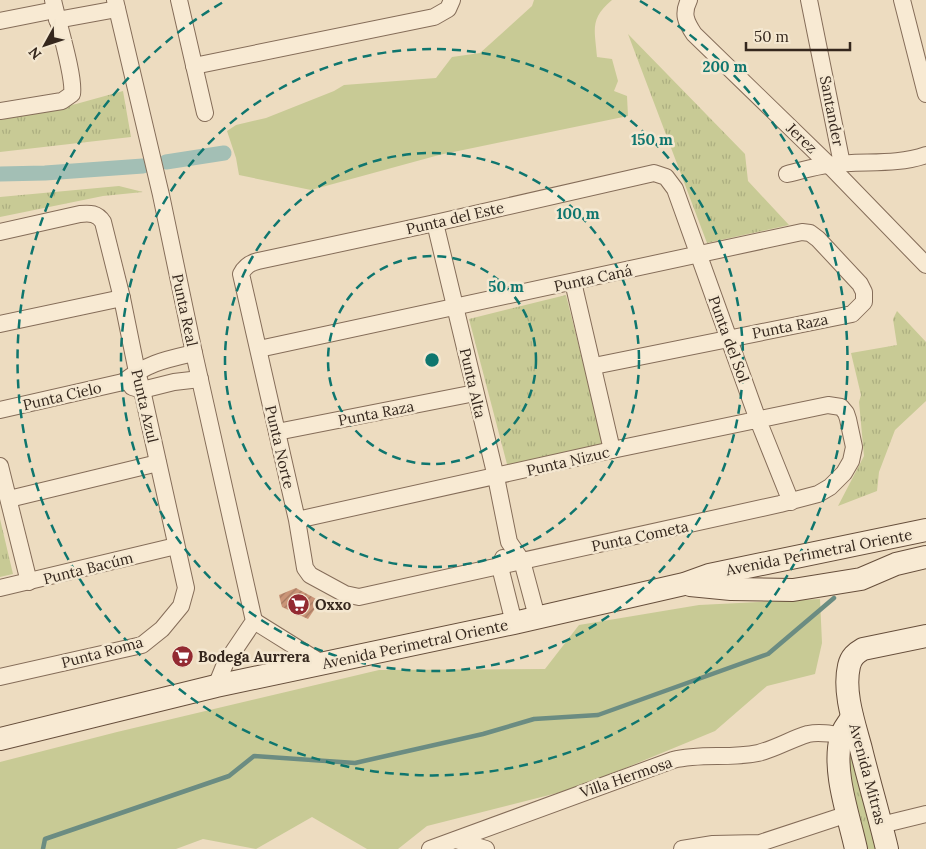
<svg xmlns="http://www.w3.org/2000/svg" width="926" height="849" viewBox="0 0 926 849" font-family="Lora,serif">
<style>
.grass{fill:#c8ca95}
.park{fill:url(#park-tufts)}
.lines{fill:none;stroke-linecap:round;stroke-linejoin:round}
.stream{stroke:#6b8c82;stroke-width:4.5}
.canal{stroke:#a3bfb5;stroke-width:15}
.building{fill:url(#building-hatch)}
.street-casing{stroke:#856d59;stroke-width:18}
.secondary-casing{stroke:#674f3c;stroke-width:24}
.street{stroke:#f8ead3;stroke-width:16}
.secondary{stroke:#f8ead3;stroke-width:22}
.ring{fill:none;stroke:#0f766e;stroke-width:2.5;stroke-dasharray:9 6}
.labels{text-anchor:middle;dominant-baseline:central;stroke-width:5;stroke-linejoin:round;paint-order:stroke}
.street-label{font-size:15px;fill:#35271d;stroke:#f4e7d0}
.poi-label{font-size:15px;font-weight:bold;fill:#35271d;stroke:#f4e7d0;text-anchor:start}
.centre{fill:#0f766e;stroke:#f4e7d0;stroke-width:2.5}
.ring-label{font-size:15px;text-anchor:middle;font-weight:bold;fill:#0f766e;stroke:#f4e7d0;stroke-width:5;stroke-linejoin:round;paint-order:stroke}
</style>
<defs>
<pattern id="park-tufts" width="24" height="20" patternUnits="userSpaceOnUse" patternTransform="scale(1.25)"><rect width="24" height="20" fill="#c8ca95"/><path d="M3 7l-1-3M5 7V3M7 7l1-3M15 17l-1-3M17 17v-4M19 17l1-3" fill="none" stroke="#acae80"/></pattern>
<pattern id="building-hatch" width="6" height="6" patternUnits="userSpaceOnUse" patternTransform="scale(1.25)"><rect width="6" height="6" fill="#ca9477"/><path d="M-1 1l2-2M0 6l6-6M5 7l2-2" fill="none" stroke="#a57961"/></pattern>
</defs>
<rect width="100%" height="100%" fill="#eddcc0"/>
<!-- grass -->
<g class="grass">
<path d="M534,0h78c-23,19 -17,30 -15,57l15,2 6,22 -4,10 13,5 1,20 -189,39 -128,35 -72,-15 -3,-17 -9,-27 9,-6 30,-7 68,-27 10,-6 92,-7 16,-21 28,-4 52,-47z"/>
<polygon points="820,599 822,643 815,674 767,686 715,731 577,788 427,826 398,849 367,849 312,817 256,849 203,839 176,849 0,849 0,762 117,732 379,670 545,669 579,625 699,605"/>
</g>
<!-- park -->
<g class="park">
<polygon points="628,34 745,154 748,181 789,225 707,243"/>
<polygon points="123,91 131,137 0,152 0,120 76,104"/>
<polygon points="119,186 143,192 103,196 0,217 0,197"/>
<polygon points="566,295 604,446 508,468 469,319"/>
<polygon points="897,311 926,342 926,401 895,430 879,472 877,491 838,506 864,456 859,402 861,395 851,353 897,345 893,319"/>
<polygon points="0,519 13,574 0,577"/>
<polygon points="854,754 876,849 866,849 845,755"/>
</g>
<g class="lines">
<!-- stream -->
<polyline class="stream" points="43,849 45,839 229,776 254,756 355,763 483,734 534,719 598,715 768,654 834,598"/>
<!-- canal -->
<g class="canal">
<polyline points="166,162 224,153"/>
<polyline points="0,174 45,173 143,166"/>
</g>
</g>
<!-- building -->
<polygon class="building" points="296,588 320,601 308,619 282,607 279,595"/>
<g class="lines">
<defs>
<g id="street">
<polyline points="115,0 161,195 194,353 254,621 225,664 216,686"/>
<polyline points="179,0 205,113"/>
<path d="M689,0c-7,14 -3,22 5,34l135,131 97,100"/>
<polyline points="809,0 842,164"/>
<polyline points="902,0 926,94"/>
<polyline points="57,20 117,9"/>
<polyline points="0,21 55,10"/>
<polyline points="194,66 434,17 448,9 452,0"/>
<path d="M0,111l62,-10 10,-7c3,-17 -15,-74 -19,-94"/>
<path d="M787,174c14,-3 28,-8 42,-9 33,-5 65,1 97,-10"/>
<polyline points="435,223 496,477 509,542 522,561 537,617"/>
<path d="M0,232l80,-18c10,-1 17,-1 23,8l19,76 15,74 5,18 44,198 -5,18 -19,23 -20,16 -142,32"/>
<polyline points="573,282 612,450"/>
<polyline points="0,324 122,298"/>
<polyline points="259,349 802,232 810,233 818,239 860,284 864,292 864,302 852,314 594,366"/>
<polyline points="132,387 142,390 174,382 200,379"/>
<path d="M0,410l123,-28c25,-19 41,-22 71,-29"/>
<polyline points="277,432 475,393"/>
<polyline points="0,466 29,582"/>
<polyline points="9,499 158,463"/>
<path d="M297,520l315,-70 216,-45 13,2 5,6 2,6 6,28 -3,14 -7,12 -14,14 -12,7 -38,10 -421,93 -14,-3 -35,-19 -5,-7 -8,-48 -56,-246c4,-8 9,-11 17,-13l177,-38 219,-50 12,4 9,12 83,231 33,82"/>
<polyline points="503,558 500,567 514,623"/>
<polyline points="0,588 176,546"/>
<polyline points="254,621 323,664"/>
<polyline points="881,825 926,814"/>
<polyline points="456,840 486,849"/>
<path d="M430,849l243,-89c28,-7 57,-1 85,-7 17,-4 33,-14 50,-19 14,-3 29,1 42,3"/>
<polyline points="682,849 713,844 760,843 848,814"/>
</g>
<g id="secondary">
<polyline points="690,585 731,589 793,590 861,579 896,564 926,557"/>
<path d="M852,717c-3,6 -10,13 -11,20 -9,34 8,79 15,112"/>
<polyline points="0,739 216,686 514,623 684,584 709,575 926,530"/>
<path d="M887,849c-8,-34 -18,-67 -26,-100 -7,-26 -18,-57 -12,-83 2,-9 7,-13 14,-17l63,-13"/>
</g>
</defs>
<!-- street casing -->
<use href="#street" class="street-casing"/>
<!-- secondary casing -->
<use href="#secondary" class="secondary-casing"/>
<!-- street -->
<use href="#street" class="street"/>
<!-- secondary -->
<use href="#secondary" class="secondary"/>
</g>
<!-- distance rings -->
<g class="ring">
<circle cx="432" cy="360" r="104"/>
<circle cx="432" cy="360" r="207"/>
<circle cx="432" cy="360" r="311"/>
<path d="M640 1A415 415 0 1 1 225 1"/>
</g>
<!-- icons -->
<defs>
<symbol id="supermarket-disc" viewBox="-11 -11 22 22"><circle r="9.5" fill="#932a32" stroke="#f4e7d0"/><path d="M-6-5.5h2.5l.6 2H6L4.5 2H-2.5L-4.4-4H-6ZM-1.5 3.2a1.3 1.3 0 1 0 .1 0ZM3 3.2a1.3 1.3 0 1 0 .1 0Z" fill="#fff"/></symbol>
</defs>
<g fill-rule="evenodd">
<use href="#supermarket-disc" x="286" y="592" width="25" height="25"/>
<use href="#supermarket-disc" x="170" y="644" width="25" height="25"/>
</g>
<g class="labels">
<!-- street labels -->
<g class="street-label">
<text transform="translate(832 111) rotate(79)">Santander</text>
<text transform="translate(802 138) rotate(44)">Jerez</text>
<text transform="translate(455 218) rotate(-13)">Punta del Este</text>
<text transform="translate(593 278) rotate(-12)">Punta Caná</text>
<text transform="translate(185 310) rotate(78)">Punta Real</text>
<text transform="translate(790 326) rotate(-11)">Punta Raza</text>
<text transform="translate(729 339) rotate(70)">Punta del Sol</text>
<text transform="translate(473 383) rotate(77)">Punta Alta</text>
<text transform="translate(62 396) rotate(-13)">Punta Cielo</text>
<text transform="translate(145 406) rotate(77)">Punta Azul</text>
<text transform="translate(376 413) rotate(-11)">Punta Raza</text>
<text transform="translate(280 447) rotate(77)">Punta Norte</text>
<text transform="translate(568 461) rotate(-13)">Punta Nizuc</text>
<text transform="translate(640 536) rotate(-12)">Punta Cometa</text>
<text transform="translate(819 552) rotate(-11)">Avenida Perimetral Oriente</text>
<text transform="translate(88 568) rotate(-14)">Punta Bacúm</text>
<text transform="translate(415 644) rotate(-12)">Avenida Perimetral Oriente</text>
<text transform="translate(102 652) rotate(-15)">Punta Roma</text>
<text transform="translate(868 774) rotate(75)">Avenida Mitras</text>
<text transform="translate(626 777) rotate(-19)">Villa Hermosa</text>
</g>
<!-- poi labels -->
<g class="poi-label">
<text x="315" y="604">Oxxo</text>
<text x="198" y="656">Bodega Aurrera</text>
</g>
</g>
<circle cx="432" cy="360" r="8" class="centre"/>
<g class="ring-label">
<text x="725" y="72">200 m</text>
<text x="652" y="145">150 m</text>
<text x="578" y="219">100 m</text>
<text x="506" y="292">50 m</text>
</g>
<!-- north arrow -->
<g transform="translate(45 45) rotate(230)" stroke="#f4e7d0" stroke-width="4" paint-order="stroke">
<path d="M0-4L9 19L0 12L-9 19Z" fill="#35271d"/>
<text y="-8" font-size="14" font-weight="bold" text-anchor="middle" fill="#35271d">N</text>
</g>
<!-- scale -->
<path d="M746 42v8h104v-8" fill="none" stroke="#35271d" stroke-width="2.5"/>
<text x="754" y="42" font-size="15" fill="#35271d" stroke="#f4e7d0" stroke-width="4" paint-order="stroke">50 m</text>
</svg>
